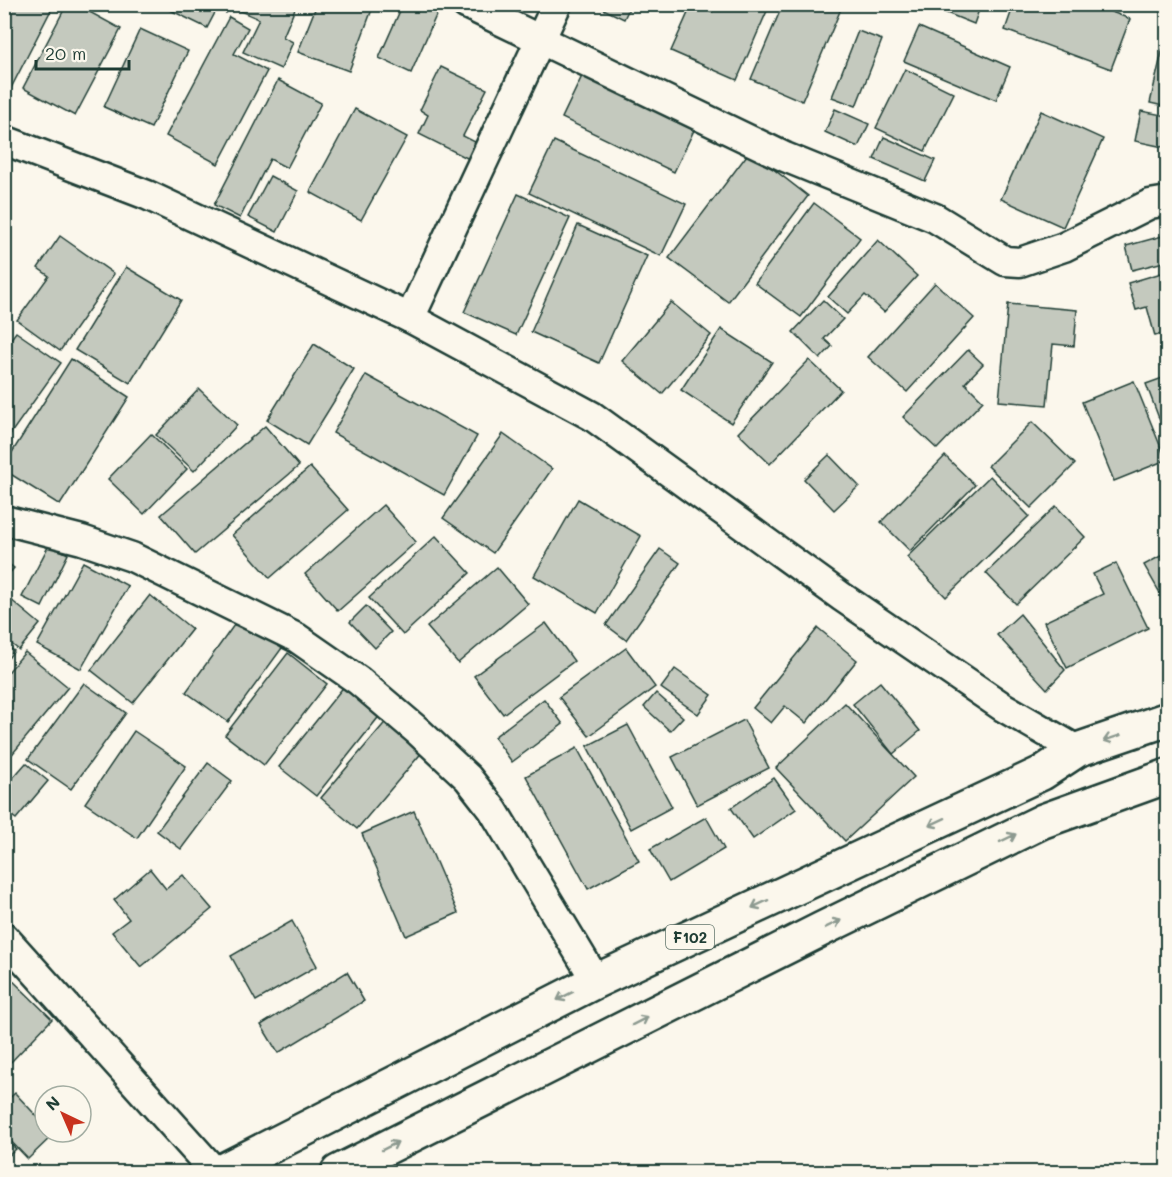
<svg xmlns="http://www.w3.org/2000/svg" width="1172" height="1177" viewBox="0 0 1172 1177" font-family="Mali,sans-serif">
<style>
.building{fill:#c4c9be;stroke:#1f3d34;stroke-width:1.5}
.lines{fill:none;stroke-linecap:round;stroke-linejoin:round}
.minor-casing{stroke:#1f3d34;stroke-width:33}
.primary-casing{stroke:#1f3d34;stroke-width:38}
.minor{stroke:#fbf7ec;stroke-width:28}
.primary{stroke:#fbf7ec;stroke-width:33}
.oneway{stroke:#8d9a90}
.labels{text-anchor:middle;dominant-baseline:central;stroke-width:4.5;stroke-linejoin:round;paint-order:stroke}
.shield{fill:#fbf7ec;stroke:#61756b;stroke-width:1.5}
.shield-label{font-size:15px;font-weight:bold;fill:#1f3d34}
</style>
<rect width="100%" height="100%" fill="#fbf7ec"/>
<filter id="ink" filterUnits="userSpaceOnUse"><feTurbulence type="fractalNoise" baseFrequency=".0167" numOctaves="2"/><feDisplacementMap in="SourceGraphic" scale="12" xChannelSelector="R" yChannelSelector="G"/><feConvolveMatrix kernelMatrix="1 2 1 2 8 2 1 2 1" color-interpolation-filters="sRGB"/></filter>
<g filter="url(#ink)">
<!-- building -->
<g class="building">
<polygon points="4,4 54,4 10,90 4,87"/>
<polygon points="67,4 75,4 121,29 75,116 23,88"/>
<polygon points="230,4 226,13 217,9 207,28 160,5"/>
<polygon points="238,4 297,4 283,37 293,42 281,69 243,52 259,19 236,9"/>
<polygon points="317,4 374,4 349,71 298,52"/>
<polygon points="403,4 441,4 411,73 379,58"/>
<polygon points="601,4 631,4 624,19 599,7"/>
<polygon points="692,4 712,12 715,4 770,4 737,80 671,51"/>
<polygon points="783,4 843,4 802,101 751,79"/>
<polygon points="924,4 981,4 974,24"/>
<polygon points="1014,4 1091,4 1130,19 1111,69 1005,30"/>
<polygon points="229,17 248,28 234,54 267,71 218,164 166,136"/>
<polygon points="1168,26 1168,107 1150,103"/>
<polygon points="919,27 1010,67 996,100 904,61"/>
<polygon points="140,29 188,51 151,128 104,107"/>
<polygon points="858,31 882,40 856,106 832,97"/>
<polygon points="441,67 487,89 463,136 485,147 477,163 419,134 428,115 420,110"/>
<polygon points="905,69 954,93 925,151 876,128"/>
<polygon points="583,74 695,128 674,172 562,118"/>
<polygon points="278,80 321,103 287,168 270,159 240,218 214,205"/>
<polygon points="355,109 407,137 361,220 310,192"/>
<polygon points="835,109 869,124 858,147 825,132"/>
<polygon points="1041,111 1103,139 1063,227 1001,199"/>
<polygon points="1141,111 1168,116 1168,148 1135,141"/>
<polygon points="884,137 935,160 925,181 874,159"/>
<polygon points="554,141 686,204 661,256 529,193"/>
<polygon points="750,151 808,196 728,302 669,258"/>
<polygon points="270,176 298,191 277,232 248,217"/>
<polygon points="518,194 570,218 516,335 464,312"/>
<polygon points="814,203 860,238 801,317 755,283"/>
<polygon points="578,225 647,256 599,363 531,332"/>
<polygon points="1166,235 1168,261 1132,270 1126,246"/>
<polygon points="60,236 114,274 60,351 17,320 49,276 38,268"/>
<polygon points="878,240 917,276 884,312 865,295 847,314 828,297"/>
<polygon points="126,267 181,300 130,383 75,350"/>
<polygon points="1168,271 1168,332 1155,336 1147,307 1136,310 1128,283"/>
<polygon points="935,283 974,318 907,392 868,357"/>
<polygon points="823,300 843,319 824,339 832,346 820,359 793,332"/>
<polygon points="671,302 711,335 662,394 622,361"/>
<polygon points="1008,304 1077,310 1074,346 1053,344 1047,405 999,401"/>
<polygon points="721,329 772,362 731,423 681,390"/>
<polygon points="16,332 61,363 4,443 4,348"/>
<polygon points="314,344 354,369 307,445 267,420"/>
<polygon points="968,350 983,364 965,383 983,401 937,449 903,417"/>
<polygon points="71,359 129,397 60,505 4,470 4,465"/>
<polygon points="809,360 841,390 770,464 738,433"/>
<polygon points="366,375 477,436 444,495 333,433"/>
<polygon points="1168,376 1168,442 1146,384"/>
<polygon points="1134,381 1166,460 1114,481 1082,402"/>
<polygon points="199,389 237,425 194,471 156,435"/>
<polygon points="1032,422 1075,464 1031,508 988,466"/>
<polygon points="265,426 299,466 195,554 161,515"/>
<polygon points="151,434 187,469 144,514 108,479"/>
<polygon points="503,434 552,469 493,553 443,518"/>
<polygon points="829,455 859,486 834,510 804,479"/>
<polygon points="945,456 975,485 910,551 881,522"/>
<polygon points="310,467 348,510 270,578 232,535"/>
<polygon points="990,476 1029,516 946,597 907,557"/>
<polygon points="578,499 641,536 597,613 534,576"/>
<polygon points="383,505 416,542 338,611 305,574"/>
<polygon points="1056,506 1085,537 1016,604 986,573"/>
<polygon points="436,536 470,573 403,635 369,598"/>
<polygon points="49,545 68,554 42,607 22,597"/>
<polygon points="660,549 680,563 626,640 606,625"/>
<polygon points="1168,552 1168,607 1144,565"/>
<polygon points="4,560 14,568 4,579"/>
<polygon points="83,562 128,586 81,669 37,645"/>
<polygon points="1116,563 1148,628 1067,668 1044,622 1103,594 1093,574"/>
<polygon points="497,567 528,604 458,663 427,627"/>
<polygon points="4,594 40,624 19,650 4,638"/>
<polygon points="150,595 192,629 133,703 91,670"/>
<polygon points="366,606 391,632 375,648 350,622"/>
<polygon points="1020,614 1065,670 1047,689 997,635"/>
<polygon points="239,618 282,648 228,722 186,692"/>
<polygon points="546,623 574,661 503,714 474,676"/>
<polygon points="818,628 857,660 806,723 785,706 771,723 753,708"/>
<polygon points="4,644 14,651 4,663"/>
<polygon points="626,648 655,687 589,736 559,697"/>
<polygon points="25,652 68,687 4,764 4,677"/>
<polygon points="288,653 327,684 264,765 225,735"/>
<polygon points="675,669 712,695 698,714 661,688"/>
<polygon points="880,682 920,731 893,754 853,704"/>
<polygon points="84,683 126,713 71,789 28,759"/>
<polygon points="345,685 381,714 316,796 279,767"/>
<polygon points="656,693 683,717 670,731 644,707"/>
<polygon points="544,699 563,724 512,762 494,737"/>
<polygon points="845,703 914,777 845,841 776,768"/>
<polygon points="388,719 424,750 357,829 321,798"/>
<polygon points="744,720 769,768 697,805 672,757"/>
<polygon points="628,725 672,807 631,829 587,746"/>
<polygon points="134,731 186,766 137,838 85,803"/>
<polygon points="577,748 639,861 588,889 526,776"/>
<polygon points="26,763 48,781 16,819 4,810 4,788"/>
<polygon points="208,763 232,781 181,849 157,831"/>
<polygon points="774,778 796,809 753,839 731,808"/>
<polygon points="414,811 458,913 406,936 362,834"/>
<polygon points="706,817 724,849 669,882 650,849"/>
<polygon points="150,869 166,889 183,875 212,909 141,967 112,932 129,919 114,900"/>
<polygon points="292,921 317,966 256,1001 231,956"/>
<polygon points="4,972 52,1019 11,1062 4,1055"/>
<polygon points="347,972 364,1001 278,1053 261,1025"/>
<polygon points="15,1093 45,1125 45,1132 54,1134 28,1159 4,1134 4,1103"/>
<polygon points="4,1137 16,1149 4,1160"/>
</g>
<g class="lines">
<defs>
<g id="minor">
<polyline points="466,4 785,157 935,218 1005,261 1020,262 1064,247 1150,204 1168,201"/>
<polyline points="4,140 147,195 410,318 592,416 842,597 1003,707 1077,750"/>
<polyline points="410,318 557,4"/>
<polyline points="4,520 82,540 132,557 297,638 359,681 419,732 468,778 493,810 596,981"/>
<polyline points="4,937 215,1172"/>
</g>
<g id="primary">
<polyline points="220,1172 596,981 1042,773 1077,750 1168,719"/>
<polyline points="338,1172 822,929 1043,821 1168,776"/>
</g>
</defs>
<!-- minor casing -->
<use href="#minor" class="minor-casing"/>
<!-- primary casing -->
<use href="#primary" class="primary-casing"/>
<!-- minor -->
<use href="#minor" class="minor"/>
<!-- primary -->
<use href="#primary" class="primary"/>
</g>
<!-- one-way arrows -->
<defs><path id="oneway-shaft" d="M-6 0H5M1.5-3L5.5 0L1.5 3" fill="none" stroke-width="1.6" stroke-linecap="round" stroke-linejoin="round" transform="scale(1.5)"/></defs>
<g class="oneway">
<use href="#oneway-shaft" transform="translate(1112 738) rotate(162)"/>
<use href="#oneway-shaft" transform="translate(937 822) rotate(155)"/>
<use href="#oneway-shaft" transform="translate(1008 838) rotate(-26)"/>
<use href="#oneway-shaft" transform="translate(760 904) rotate(155)"/>
<use href="#oneway-shaft" transform="translate(833 924) rotate(-26)"/>
<use href="#oneway-shaft" transform="translate(565 996) rotate(153)"/>
<use href="#oneway-shaft" transform="translate(640 1021) rotate(-27)"/>
<use href="#oneway-shaft" transform="translate(390 1146) rotate(-27)"/>
</g>
</g>
<g class="labels">
<!-- shield labels -->
<rect class="shield" x="666" y="925" width="48" height="24" rx="4.5"/>
<g class="shield-label">
<text x="690" y="937">F102</text>
</g>
</g>
<!-- margin -->
<rect width="1172" height="1177" fill="none" stroke="#fbf7ec" stroke-width="24"/>
<rect x="12" y="12" width="1148" height="1153" fill="none" stroke="#1f3d34" stroke-width="2" filter="url(#ink)"/>
<!-- north arrow -->
<g transform="translate(63 1114) rotate(316)"><circle r="28" fill="#fbf7ec" stroke="#a3ada2" stroke-width="1.5"/>
<path d="M0-4.5L10 22L0 15L-10 22Z" fill="#c8321e"/>
<text y="-9" font-size="16" font-weight="bold" text-anchor="middle" fill="#1f3d34">N</text>
</g>
<!-- scale -->
<path d="M36 60v9h93v-9" fill="none" stroke="#1f3d34" stroke-width="3"/>
<text x="45" y="60" font-size="18" fill="#1f3d34" stroke="#fbf7ec" stroke-width="4.5" paint-order="stroke">20 m</text>
</svg>
